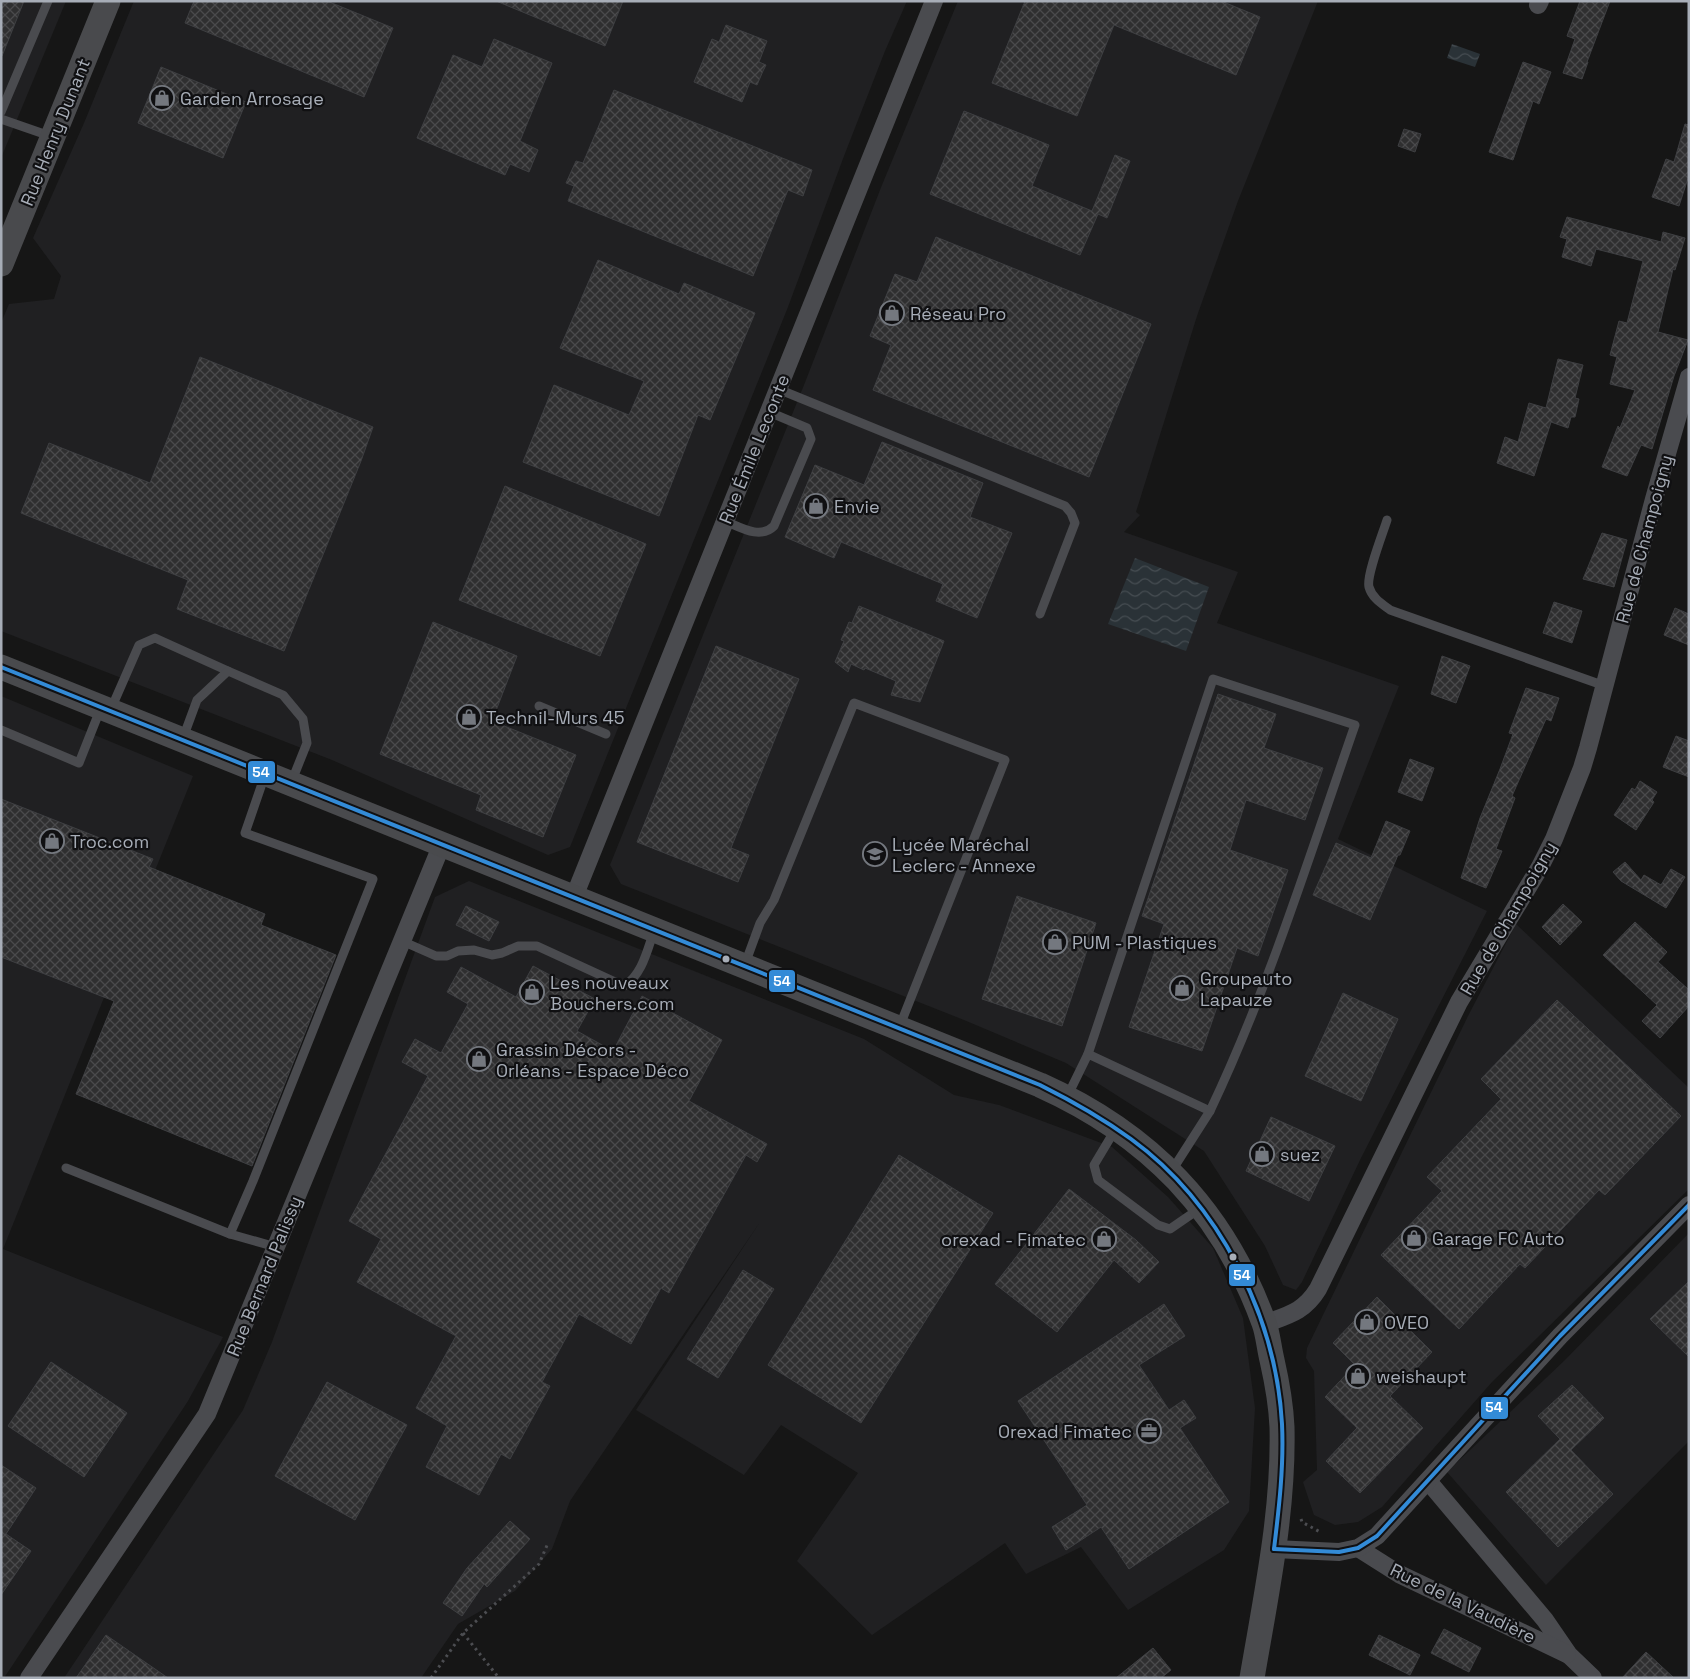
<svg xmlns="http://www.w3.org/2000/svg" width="1690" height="1679" viewBox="0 0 1690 1679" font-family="'Space Grotesk',sans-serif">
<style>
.built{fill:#202022}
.water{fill:url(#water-waves)}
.building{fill:url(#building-cross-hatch);stroke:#3e3f42}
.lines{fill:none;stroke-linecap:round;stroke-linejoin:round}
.path{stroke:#4c4d51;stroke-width:3;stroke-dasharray:2.5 4;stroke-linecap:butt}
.lane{stroke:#4a4b4f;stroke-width:9}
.street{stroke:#4a4b4f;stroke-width:18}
.secondary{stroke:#494a4d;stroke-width:25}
.bus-1-casing{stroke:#101012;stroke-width:8}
.bus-1{stroke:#338bd7;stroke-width:4}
.bus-dot{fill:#a7adb7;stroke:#101012;stroke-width:2}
.labels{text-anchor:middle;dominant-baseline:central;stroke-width:4.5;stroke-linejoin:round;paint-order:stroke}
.poi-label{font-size:18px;fill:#a7adb7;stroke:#101012;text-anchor:start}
.street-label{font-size:18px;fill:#a7adb7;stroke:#101012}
.line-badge{stroke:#101012;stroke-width:2}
.badge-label{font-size:14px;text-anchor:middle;font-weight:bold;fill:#fff}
</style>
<defs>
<pattern id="water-waves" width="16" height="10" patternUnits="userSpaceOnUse" patternTransform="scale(1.25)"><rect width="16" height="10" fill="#2a3237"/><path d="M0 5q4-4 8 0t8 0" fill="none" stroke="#464d52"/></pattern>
<pattern id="building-cross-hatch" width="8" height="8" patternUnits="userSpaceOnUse" patternTransform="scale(1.25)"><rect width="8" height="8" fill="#2f2f30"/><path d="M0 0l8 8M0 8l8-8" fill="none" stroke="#4a4a4c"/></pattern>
</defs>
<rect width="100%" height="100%" fill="#161616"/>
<!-- built -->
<g class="built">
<polygon points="1,1 66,1 1,158"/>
<polygon points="134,1 907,1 885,51 844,156 788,307 570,847 548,855 332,760 1,631 1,323 9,304 54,299 61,276 33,238 84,123"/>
<polygon points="958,1 1318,1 1238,201 1197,316 1136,512 1140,515 1124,532 1238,572 1217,623 1399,686 1338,839 1487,911 1361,1158 1302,1282 1296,1290 1283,1285 1265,1246 1204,1151 1066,1063 964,1020 621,884 610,865 804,385 882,185"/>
<polygon points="1,696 193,776 3,1249 223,1337 188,1401 4,1678 1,1678"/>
<polygon points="469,881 864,1039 954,1095 999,1105 1112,1147 1168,1197 1213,1248 1243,1318 1255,1408 1249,1511 1224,1550 1128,1610 1081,1547 1026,1574 1005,1543 872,1635 797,1561 858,1473 781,1425 744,1475 636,1410 760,1222 570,1501 552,1549 515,1591 458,1624 421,1678 64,1678 243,1410 272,1342 435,897"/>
<polygon points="1516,924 1689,1088 1689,1189 1492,1382 1382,1507 1358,1522 1335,1525 1314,1515 1303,1482 1317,1470 1314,1371 1306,1358 1307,1348 1468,1016"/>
<polygon points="1689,1233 1689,1441 1546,1585 1447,1472 1565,1360"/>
</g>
<!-- water -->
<g class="water">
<polygon points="1452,44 1480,54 1475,67 1447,58"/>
<polygon points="1135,558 1209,587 1186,651 1108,624"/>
</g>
<!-- building -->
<g class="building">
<polygon points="1,1 24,1 2,56 1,56"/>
<polygon points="194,1 327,1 393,28 364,97 185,23"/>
<polygon points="496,1 623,1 605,46"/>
<polygon points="1025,1 1221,1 1260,17 1236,75 1114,25 1077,116 992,83"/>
<polygon points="1580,1 1610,1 1587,62 1588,62 1582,79 1563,73 1575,39 1567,36"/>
<polygon points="726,25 767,41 759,62 766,65 763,71 757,85 750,82 742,102 694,82 712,39 719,42"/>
<polygon points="494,39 552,63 520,141 538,150 529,172 510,164 505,175 417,138 453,55 482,67"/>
<polygon points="1523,62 1551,72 1539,104 1533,101 1513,160 1489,152"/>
<polygon points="161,67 246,102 223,158 138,123"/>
<polygon points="614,90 812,170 803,196 788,190 753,276 568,201 574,186 566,183 576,161 583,163"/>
<polygon points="964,111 1049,145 1032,186 1092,211 1115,155 1130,161 1107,218 1098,214 1080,255 930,194"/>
<polygon points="1685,124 1689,125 1689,175 1679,206 1652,197 1666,159 1674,162"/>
<polygon points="1404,129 1421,134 1415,152 1398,146"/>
<polygon points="1567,217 1661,242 1663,232 1685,238 1675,270 1673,269 1658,332 1688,340 1674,376 1652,449 1641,445 1627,476 1602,467 1618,426 1620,428 1635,390 1610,384 1617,357 1610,355 1619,321 1627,323 1643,261 1596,249 1591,266 1562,257 1567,239 1560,237"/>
<polygon points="936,237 1151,324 1089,477 873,390 891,345 870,336 895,274 917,282"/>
<polygon points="598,260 679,294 684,283 755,313 710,420 698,415 659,516 523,462 554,385 629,415 644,381 560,348"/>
<polygon points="200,357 373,427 361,461 284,651 177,609 188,580 21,513 49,443 150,483"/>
<polygon points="1558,359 1583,365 1575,398 1579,399 1575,417 1571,417 1568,428 1551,422 1534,476 1497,463 1505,437 1518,442 1529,403 1546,408"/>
<polygon points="882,442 983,483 970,517 1012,533 977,618 936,601 943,584 841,542 834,558 785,537 815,465 864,485"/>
<polygon points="505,486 646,544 600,656 459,600"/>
<polygon points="1602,533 1627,540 1614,587 1583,579"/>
<polygon points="1554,602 1582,611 1572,643 1543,633"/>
<polygon points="859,606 944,641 920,702 891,695 896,681 865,668 864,670 851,664 848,672 835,662 844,641 841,640 849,622 852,623"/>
<polygon points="1675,608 1689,614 1689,645 1664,635"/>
<polygon points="433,622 517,656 492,721 576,755 543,837 476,810 481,795 380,754"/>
<polygon points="716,646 799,679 731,848 749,855 738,882 637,842"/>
<polygon points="1442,656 1470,666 1456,703 1431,694"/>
<polygon points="1526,688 1559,698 1551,721 1546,719 1512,796 1515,798 1496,849 1502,851 1486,888 1461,878 1480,818 1500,769 1513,734 1509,733"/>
<polygon points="1218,694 1276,714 1264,748 1323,768 1305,820 1246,800 1230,850 1288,870 1258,956 1237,948 1202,1051 1129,1027 1164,924 1142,916"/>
<polygon points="1676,736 1689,741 1689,777 1663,767"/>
<polygon points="1410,759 1434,768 1422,801 1398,792"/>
<polygon points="1640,781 1657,792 1652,800 1654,802 1636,830 1614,815 1632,788 1635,790"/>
<polygon points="1,799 153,859 149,867 265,914 261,925 336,955 252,1166 76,1094 114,1001 1,957"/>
<polygon points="1386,821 1410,831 1400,855 1398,855 1370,920 1313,895 1336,843 1371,858"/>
<polygon points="1625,862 1641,880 1644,875 1661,885 1671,869 1685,877 1666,908 1621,881 1613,872"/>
<polygon points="1017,896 1096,923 1062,1026 982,999"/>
<polygon points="1563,904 1582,922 1560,945 1542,927"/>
<polygon points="466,906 499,922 489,941 456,925"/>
<polygon points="1635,922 1667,952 1658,962 1689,990 1689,1006 1660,1038 1642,1021 1657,1005 1603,955"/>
<polygon points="533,966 595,999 577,1031 613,1051 642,996 722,1040 689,1101 767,1144 757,1162 746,1155 669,1293 661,1288 631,1344 579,1314 542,1382 550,1386 510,1459 501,1454 479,1495 426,1467 447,1426 416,1408 456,1336 357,1282 381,1239 349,1221 428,1076 402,1062 415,1039 441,1053 468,1004 447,992 461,967 516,997"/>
<polygon points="1343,993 1398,1019 1361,1101 1305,1076"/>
<polygon points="1557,1000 1681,1116 1605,1195 1599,1190 1525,1268 1520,1264 1459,1329 1381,1255 1442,1191 1427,1177 1501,1099 1481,1079"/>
<polygon points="1271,1117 1335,1146 1309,1201 1246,1171"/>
<polygon points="899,1155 993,1213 861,1423 768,1365"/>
<polygon points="1069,1189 1136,1240 1159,1262 1139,1283 1114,1260 1057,1332 995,1284"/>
<polygon points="743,1270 774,1289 718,1378 687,1359"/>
<polygon points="1689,1281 1689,1357 1650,1319"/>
<polygon points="1377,1297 1432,1352 1390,1396 1423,1428 1360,1493 1326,1461 1357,1428 1325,1397 1355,1365 1333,1343"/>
<polygon points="1164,1304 1185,1336 1139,1365 1169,1410 1184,1400 1196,1418 1180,1428 1229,1502 1129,1569 1101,1527 1066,1550 1052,1527 1087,1505 1018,1401"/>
<polygon points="51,1362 127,1413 84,1477 8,1426"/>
<polygon points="327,1382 407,1425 355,1520 275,1476"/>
<polygon points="1572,1385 1604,1418 1571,1450 1613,1494 1558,1547 1506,1492 1560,1439 1538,1416"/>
<polygon points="1,1465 36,1488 6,1534 31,1551 1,1595"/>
<polygon points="510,1521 530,1539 487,1587 484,1584 462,1616 443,1603 467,1568"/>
<polygon points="1444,1629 1481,1648 1469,1672 1431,1653"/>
<polygon points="106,1635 168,1678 76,1678"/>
<polygon points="1379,1635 1420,1655 1410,1675 1369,1655"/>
<polygon points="1153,1648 1171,1670 1161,1678 1116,1678"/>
<polygon points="1646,1652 1674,1678 1622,1678"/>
</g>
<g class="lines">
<!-- path -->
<g class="path">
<polyline points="1301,1519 1302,1522 1320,1532"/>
<polyline points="463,1633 499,1678"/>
<polyline points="431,1678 463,1633 539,1564 548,1543"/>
</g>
<!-- lane -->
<g class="lane">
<polyline points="1,112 48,1"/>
<polyline points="1,119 50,136"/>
<polyline points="778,389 1065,506 1071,513 1075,523 1040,614"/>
<path d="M1387,520c-4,13 -21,56 -18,67 3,11 13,17 21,23l215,76"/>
<path d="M725,521c15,6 35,19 49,5l37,-87 -4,-11 -38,-16"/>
<polyline points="539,706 606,734"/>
<polyline points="111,709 139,645 155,638 228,671"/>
<polyline points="1,730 79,763 100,710"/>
<polyline points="183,738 197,700 228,671 283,695 303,719 307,743 291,783"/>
<path d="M402,941l34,15h11l11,-5 16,-1 18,5 10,-2 16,-7h19l87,40c18,-11 23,-35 30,-55"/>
<polyline points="745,964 760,923 774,900 854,703 1005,760 899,1028"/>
<path d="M1088,1054l125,-375 142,46c-45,129 -86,262 -145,386"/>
<polyline points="1067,1097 1088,1054 1210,1111 1171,1172"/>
<polyline points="1115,1130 1094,1165 1098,1180 1158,1225 1170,1229 1199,1209"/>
<polyline points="66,1168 230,1234 276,1247"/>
<polyline points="230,1234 253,1181 373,879 245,833 265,775"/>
</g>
<!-- street -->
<g class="street">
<polyline points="1538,5 1540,1"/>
<polyline points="574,897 934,1"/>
<path d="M1264,1324c24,-9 40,-12 54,-35l141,-287 81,-135 14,-28 28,-71 6,-20 66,-249 35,-122"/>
<polyline points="1428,1481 1545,1620 1569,1655 1593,1678"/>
<polyline points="1358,1548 1399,1574 1567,1654"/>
<polyline points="1274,1549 1339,1552 1358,1548 1377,1536 1560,1336 1689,1205"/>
<polyline points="29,1678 207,1414 442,844"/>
</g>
<!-- secondary -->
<g class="secondary">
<polyline points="1,264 108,1"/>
<path d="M1,667l1039,418c109,49 183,125 224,238 4,11 5,25 8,37 5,22 9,44 10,67 2,85 -16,168 -30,251"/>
</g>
<defs>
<g id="bus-1">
<path d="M1,667l1039,418c32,16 62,33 91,54 88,64 145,177 151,285 2,42 -3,84 -8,125"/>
<polyline points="1274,1549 1339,1552 1358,1548 1377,1536 1560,1336 1689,1205"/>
</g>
</defs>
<!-- bus-1 casing -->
<use href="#bus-1" class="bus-1-casing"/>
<!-- bus-1 -->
<use href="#bus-1" class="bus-1"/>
</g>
<!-- icons -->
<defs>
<symbol id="shop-ring" viewBox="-11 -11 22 22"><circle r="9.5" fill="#101012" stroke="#74787f" stroke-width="1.5"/><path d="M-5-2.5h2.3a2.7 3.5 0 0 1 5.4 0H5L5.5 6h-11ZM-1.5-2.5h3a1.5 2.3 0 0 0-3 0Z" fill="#74787f"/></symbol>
<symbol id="school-ring" viewBox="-11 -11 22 22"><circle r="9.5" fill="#101012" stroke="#74787f" stroke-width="1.5"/><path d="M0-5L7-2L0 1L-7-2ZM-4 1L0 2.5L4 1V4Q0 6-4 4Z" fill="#74787f"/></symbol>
<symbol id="office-ring" viewBox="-11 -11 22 22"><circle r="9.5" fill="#101012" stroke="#74787f" stroke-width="1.5"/><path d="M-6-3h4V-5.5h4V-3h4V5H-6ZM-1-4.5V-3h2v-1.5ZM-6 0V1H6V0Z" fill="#74787f"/></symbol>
</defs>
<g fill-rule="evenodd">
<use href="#shop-ring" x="148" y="84" width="28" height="28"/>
<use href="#shop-ring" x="878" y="299" width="28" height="28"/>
<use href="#shop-ring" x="802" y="492" width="28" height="28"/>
<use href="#shop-ring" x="455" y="703" width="28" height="28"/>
<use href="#shop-ring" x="38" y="827" width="28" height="28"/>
<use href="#school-ring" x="861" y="840" width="28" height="28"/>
<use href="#shop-ring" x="1041" y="928" width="28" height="28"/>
<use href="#shop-ring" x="1168" y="974" width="28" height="28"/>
<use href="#shop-ring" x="518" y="978" width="28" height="28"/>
<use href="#shop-ring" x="465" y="1045" width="28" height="28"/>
<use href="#shop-ring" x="1248" y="1140" width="28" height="28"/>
<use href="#shop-ring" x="1400" y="1224" width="28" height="28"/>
<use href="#shop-ring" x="1090" y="1225" width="28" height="28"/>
<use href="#shop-ring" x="1353" y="1308" width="28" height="28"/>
<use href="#shop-ring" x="1344" y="1362" width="28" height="28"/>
<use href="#office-ring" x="1135" y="1417" width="28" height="28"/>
</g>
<!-- markers -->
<g class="bus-dot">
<circle cx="726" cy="959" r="4.5"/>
<circle cx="1233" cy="1257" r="4.5"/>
</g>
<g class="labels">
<!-- poi labels -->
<g class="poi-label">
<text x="180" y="98">Garden Arrosage</text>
<text x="910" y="313">Réseau Pro</text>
<text x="834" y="506">Envie</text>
<text x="486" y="717">TechniI-Murs 45</text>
<text x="70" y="841">Troc.com</text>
<text x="892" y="844">Lycée Maréchal<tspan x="892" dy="21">Leclerc - Annexe</tspan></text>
<text x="1072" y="942">PUM - Plastiques</text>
<text x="1200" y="978">Groupauto<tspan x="1200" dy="21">Lapauze</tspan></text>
<text x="550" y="982">Les nouveaux<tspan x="550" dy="21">Bouchers.com</tspan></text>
<text x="496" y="1049">Grassin Décors -<tspan x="496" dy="21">Orléans - Espace Déco</tspan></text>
<text x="1280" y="1154">suez</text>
<text x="1432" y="1238">Garage FC Auto</text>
<text x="1086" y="1239" text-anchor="end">orexad - Fimatec</text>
<text x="1384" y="1322">OVEO</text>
<text x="1376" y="1376">weishaupt</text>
<text x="1132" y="1431" text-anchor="end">Orexad Fimatec</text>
</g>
<!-- street labels -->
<g class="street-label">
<text transform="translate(55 132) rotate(-68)">Rue Henry Dunant</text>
<text transform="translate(754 449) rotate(-68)">Rue Émile Leconte</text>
<text transform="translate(1644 539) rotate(-75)">Rue de Champoigny</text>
<text transform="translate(1508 918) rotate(-60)">Rue de Champoigny</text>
<text transform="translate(264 1276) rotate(-68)">Rue Bernard Palissy</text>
<text transform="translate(1463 1603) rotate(26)">Rue de la Vaudière</text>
</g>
</g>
<g class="line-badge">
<rect x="247" y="760" width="29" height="24" rx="5" fill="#338bd7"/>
<rect x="768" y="969" width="28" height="24" rx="5" fill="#338bd7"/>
<rect x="1228" y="1263" width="28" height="24" rx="5" fill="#338bd7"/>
<rect x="1480" y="1396" width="29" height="24" rx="5" fill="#338bd7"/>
</g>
<g class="badge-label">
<text x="261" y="777">54</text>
<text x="782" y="986">54</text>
<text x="1242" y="1280">54</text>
<text x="1494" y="1412">54</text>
</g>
<!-- border -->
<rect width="1690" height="1679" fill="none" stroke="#a7adb7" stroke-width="5"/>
</svg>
